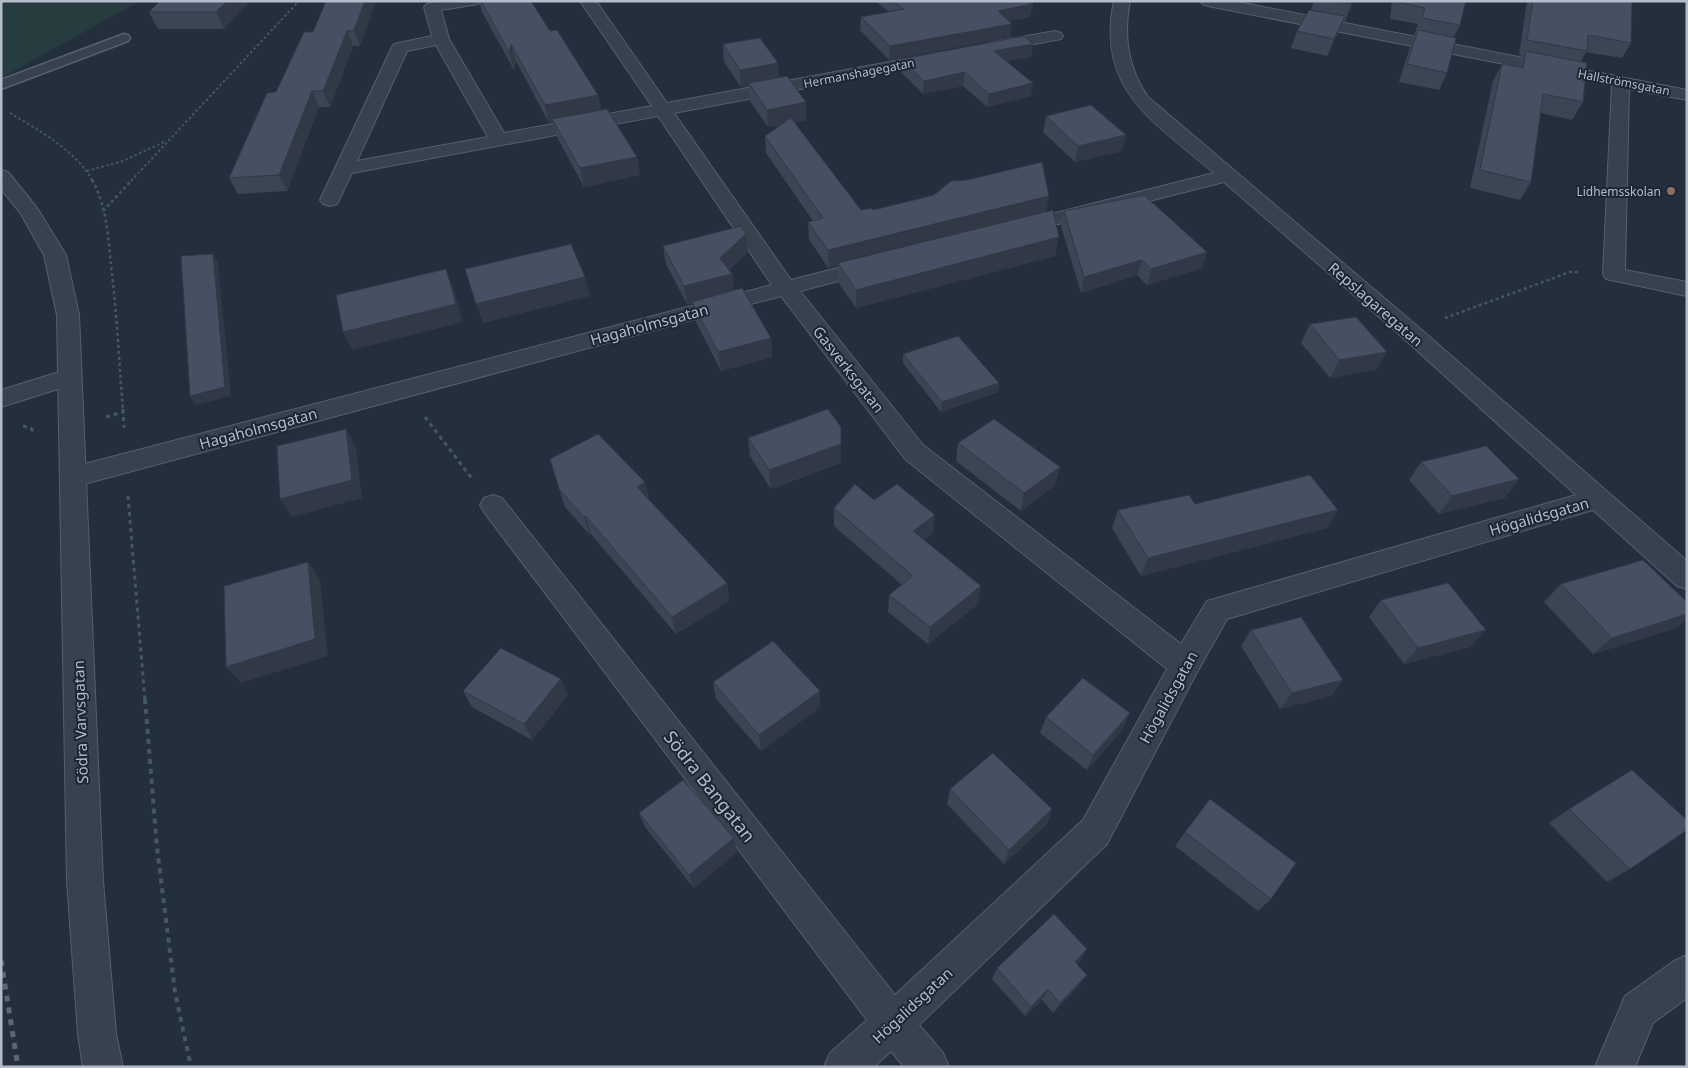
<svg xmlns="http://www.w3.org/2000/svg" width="1688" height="1068" viewBox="0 0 1688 1068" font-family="'Noto Sans',sans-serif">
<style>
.green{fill:#263c3f}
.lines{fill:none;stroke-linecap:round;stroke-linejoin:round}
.service-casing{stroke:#565f6c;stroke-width:3}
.minor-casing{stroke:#565f6c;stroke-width:2}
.tertiary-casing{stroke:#565f6c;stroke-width:2}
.path-far3{stroke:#44595c;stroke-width:2;stroke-dasharray:2.5 2.5;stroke-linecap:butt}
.path-far2{stroke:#44595c;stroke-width:2.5;stroke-dasharray:3 3;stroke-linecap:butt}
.path-far1{stroke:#44595c;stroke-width:3;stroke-dasharray:4 4;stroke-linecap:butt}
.path{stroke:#44595c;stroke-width:4;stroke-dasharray:5 5;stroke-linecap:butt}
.service{fill:#38414e;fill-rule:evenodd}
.minor{fill:#38414e;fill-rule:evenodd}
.tertiary{fill:#38414e;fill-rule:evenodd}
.rail{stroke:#5a6575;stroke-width:5;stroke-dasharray:6 6;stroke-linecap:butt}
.wall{fill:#3b4654}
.shaded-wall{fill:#303945}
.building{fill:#455162;stroke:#303945}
.education-dot{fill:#8d6e63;stroke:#1d2633;stroke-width:2}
.labels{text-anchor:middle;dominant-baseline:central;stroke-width:4;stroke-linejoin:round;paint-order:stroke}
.far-street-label{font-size:12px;fill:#b4bcc9;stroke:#1d2633}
.far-poi-label{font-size:12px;fill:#b4bcc9;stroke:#1d2633;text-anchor:end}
.street-label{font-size:15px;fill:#b4bcc9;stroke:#1d2633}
.near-street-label{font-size:18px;fill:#b4bcc9;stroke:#1d2633}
</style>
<rect width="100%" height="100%" fill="#242f3e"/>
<!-- green -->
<polygon class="green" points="1,1 140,1 1,78"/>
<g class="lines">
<defs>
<polygon id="service" points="124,34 128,35 130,38 128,41 1,89 1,80"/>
<g id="minor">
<path d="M440,1h41l-3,3 -37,6 8,29 55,94 148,-27 -72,-105h16l71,102 271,-50 6,1 2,4 -2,4 -6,1 -264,50 117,167 82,-21 8,1 3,5 -3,5 -81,21 123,154 258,199 26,-43 369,-106 -175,-159 -177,-154 -205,52 -7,-2 -3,-4 3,-4 202,-51c-58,-50 -119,-83 -100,-172h16c-7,34 -2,68 18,96l269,229 270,235v28l-10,-3 -84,-76 -366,109 -31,55 -89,170 -188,181 24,28 6,14h-45l-13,-16 -17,16h-50l6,-14 37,-33 -383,-508 -4,-7 4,-7 9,-3 9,3 393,497 188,-175 84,-151 -262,-210 -124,-163 -708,191 -9,-3 -4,-7 4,-7 9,-3 699,-182 -114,-169 -306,57 -15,31 -7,2 -7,-2 -3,-4 72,-153 2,-3 38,-8 -8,-29 3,-3zM436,45l52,92 -131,24 50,-110z"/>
<polygon points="1200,1 1233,1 1687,90 1687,100 1629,89 1625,270 1687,282 1687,296 1606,279 1603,274 1612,85 1208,6 1203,4"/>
<polygon points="1055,31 1061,33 1063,36 1061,39 993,52 987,50 985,47 987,44 993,42"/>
<polygon points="69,369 77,371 81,377 77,383 1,407 1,390"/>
<polygon points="1687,955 1687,998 1653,1023 1635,1067 1595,1067 1625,996 1674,961"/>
</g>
<polygon id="tertiary" points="1,170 8,172 37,208 66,255 79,315 103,881 116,1034 123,1067 83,1067 78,1034 67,881 57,315 44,255 21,214 1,189"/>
</defs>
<!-- service casing -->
<use href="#service" class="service-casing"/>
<!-- minor casing -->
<use href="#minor" class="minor-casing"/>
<!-- tertiary casing -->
<use href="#tertiary" class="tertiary-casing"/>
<!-- path-far3 -->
<g class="path-far3">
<polyline points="1164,1 1167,1"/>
<path d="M10,113c30,18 65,37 83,68"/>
<polyline points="87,171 123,161 166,141"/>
<polyline points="131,181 299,1"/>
</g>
<!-- path-far2 -->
<g class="path-far2">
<path d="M92,180c15,26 16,57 19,85 6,49 8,97 12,145"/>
<polyline points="103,211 132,180"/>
<polyline points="1445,318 1570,272 1578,272"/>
</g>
<!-- path-far1 -->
<g class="path-far1">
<polyline points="123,409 124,428"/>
<polyline points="106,417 123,412"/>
<polyline points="425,417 473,480"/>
<polyline points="23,426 31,428 34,433"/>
<polyline points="128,496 145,701"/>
</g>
<!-- path -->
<polyline class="path" points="145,699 157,848 175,992 191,1067"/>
<!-- service -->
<use href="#service" class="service"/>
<!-- minor -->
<use href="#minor" class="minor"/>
<!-- tertiary -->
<use href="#tertiary" class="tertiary"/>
<!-- rail -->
<polyline class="rail" points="1,960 18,1067"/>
</g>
<!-- wall -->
<g class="wall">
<polygon points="250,1 224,29 158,29 149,12"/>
<polygon points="376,1 360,46 353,46 330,107 319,107 287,191 238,194 229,178 276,92 313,32"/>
<polygon points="479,1 531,1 550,31 598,95 601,110 640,175 584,187 557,137 553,122 549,123 516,61 514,70 482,12"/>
<polygon points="875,1 1034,1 1032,10 1031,10 1030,17 1009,21 1010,37 889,60 860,30 861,17 889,12"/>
<polygon points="1314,1 1354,1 1345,21 1343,21 1338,33 1327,56 1291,48 1297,31 1311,10"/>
<polygon points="1392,1 1466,1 1460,25 1454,37 1447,73 1439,90 1399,82 1410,47 1416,35 1414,35 1418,24 1390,19"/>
<polygon points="1527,1 1632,1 1631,43 1622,58 1586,52 1581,61 1583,102 1572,120 1541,113 1531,182 1520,200 1470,188 1493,81 1502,64 1518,67 1523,56 1519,55"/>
<polygon points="723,44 778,63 778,77 806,120 793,122 861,210 1046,212 1055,256 856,308 838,282 838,265 828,268 809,239 808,222 813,221 766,153 765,136 782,125 768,127 750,101 749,86 741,87 724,62"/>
<polygon points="1031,57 1007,61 1031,96 987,107 963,86 923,94 901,72 902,59"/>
<polygon points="1046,116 1126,135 1122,151 1075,162 1043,132"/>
<polygon points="1064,211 1207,252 1202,268 1147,285 1137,275 1081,293 1061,226"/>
<polygon points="663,246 748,252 729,270 732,274 734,290 771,338 772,357 721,371 695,320 692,303 687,304 666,264"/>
<polygon points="1310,324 1376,370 1330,378 1301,343"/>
<polygon points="903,354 999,383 998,392 941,412 903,363"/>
<polygon points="841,427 841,463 771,489 750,456 748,438"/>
<polygon points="958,443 1060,467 1055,485 1021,511 956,461"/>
<polygon points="1421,462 1505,498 1439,514 1409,480"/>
<polygon points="559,489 650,501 727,583 729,601 676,634 591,534 590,535 565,507"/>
<polygon points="874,500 933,533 924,540 978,604 928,644 888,612 889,595 902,585 834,526 834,508"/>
<polygon points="1195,504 1327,528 1141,576 1112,528 1118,510"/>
<polygon points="1561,584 1676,628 1593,654 1544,602"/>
<polygon points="1381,600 1486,630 1470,647 1404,664 1369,617"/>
<polygon points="1251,630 1331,696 1280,709 1241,646"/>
<polygon points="713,682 820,707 761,751 716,699"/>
<polygon points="463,691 568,695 532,740 472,707"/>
<polygon points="1046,717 1123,729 1087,770 1040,733"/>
<polygon points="950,789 1052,809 1047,824 1004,864 947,804"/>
<polygon points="1569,809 1630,869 1607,882 1549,823"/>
<polygon points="639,813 737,852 694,888 645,827"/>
<polygon points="1185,832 1271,899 1258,911 1175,846"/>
<polygon points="1080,961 1077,964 1079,986 1053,1013 1042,1000 1025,1016 992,979 997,968"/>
</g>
<!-- shaded-wall -->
<g class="shaded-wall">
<polygon points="227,1 250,1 224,29 216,12"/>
<polygon points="365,1 376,1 360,46 354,30"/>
<polygon points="1024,1 1034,1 1032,10 1031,10 1030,17 996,24 998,11"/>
<polygon points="1352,1 1354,1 1345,21 1351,4"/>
<polygon points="1345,16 1338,33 1327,56 1334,39"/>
<polygon points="1012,24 1010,37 889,60 890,46"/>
<polygon points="347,31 353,46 330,107 323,91"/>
<polygon points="511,44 516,61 514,70 509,52"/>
<polygon points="1033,44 1031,57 993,64 994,51"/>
<polygon points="778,63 779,80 749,83 749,86 741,87 740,70"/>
<polygon points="965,72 963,86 923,94 924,81"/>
<polygon points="1033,83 1031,96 987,107 989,94"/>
<polygon points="312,91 319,107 287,191 279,175"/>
<polygon points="598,95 602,113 552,119 553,122 549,123 545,105"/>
<polygon points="806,102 806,120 768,127 767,110"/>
<polygon points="1126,135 1122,151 1075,162 1078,146"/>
<polygon points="637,157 640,175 584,187 580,168"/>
<polygon points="1049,196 1046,213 838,263 838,265 828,268 828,250"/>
<polygon points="746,234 748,252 723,276 732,274 734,292 687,304 684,286 720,258"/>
<polygon points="1059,237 1055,256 856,308 856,290"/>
<polygon points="1207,252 1202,268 1147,285 1151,269"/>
<polygon points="213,254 218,263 231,396 196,405 190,396"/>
<polygon points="1142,260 1137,275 1081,293 1084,277"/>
<polygon points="446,269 453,287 463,322 352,350 343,332"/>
<polygon points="585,277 590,296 483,323 476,304"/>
<polygon points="771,338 772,357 721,371 718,352"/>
<polygon points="1387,352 1376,370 1330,378 1339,360"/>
<polygon points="999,383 998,392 941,412 942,402"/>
<polygon points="346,429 356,447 362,498 292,517 280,499"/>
<polygon points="841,444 841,463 771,489 769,470"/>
<polygon points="1060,467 1055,485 1021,511 1024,493"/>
<polygon points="1519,479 1505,498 1439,514 1452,496"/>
<polygon points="645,482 650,501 637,487"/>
<polygon points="1338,510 1327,528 1141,576 1148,558"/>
<polygon points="935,515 933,533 911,549 913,531"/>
<polygon points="586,516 591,534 590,535 584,517"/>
<polygon points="308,562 320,579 328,656 241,683 226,667"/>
<polygon points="727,583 729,601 676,634 672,617"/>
<polygon points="981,586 978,604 928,644 930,627"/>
<polygon points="1687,614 1687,619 1676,628 1593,654 1612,638"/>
<polygon points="1486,630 1470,647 1404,664 1418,648"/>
<polygon points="561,679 568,695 532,740 524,724"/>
<polygon points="1343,680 1331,696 1280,709 1292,693"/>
<polygon points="820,691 820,707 761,751 759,735"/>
<polygon points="1130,713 1123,729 1087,770 1093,755"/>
<polygon points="1052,809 1047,824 1004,864 1009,850"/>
<polygon points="734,838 737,852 694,888 689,875"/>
<polygon points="1087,949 1080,961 1068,973 1075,962"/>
<polygon points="1087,975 1079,986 1053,1013 1060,1003"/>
<polygon points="1048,989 1042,1000 1025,1016 1031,1007"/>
</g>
<!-- building -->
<g class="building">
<polygon points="160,1 227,1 216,12 149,12"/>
<polygon points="326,1 365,1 354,30 347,31 323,91 312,91 279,175 229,178 267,93 276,92 304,32 313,32"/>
<polygon points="481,1 531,1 550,31 557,30 598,95 545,105 511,44 509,52"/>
<polygon points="893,1 1028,1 1032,4 998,11 1012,24 890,46 861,17 904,9"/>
<polygon points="1336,1 1352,1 1351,4"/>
<polygon points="1397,1 1466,1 1460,25 1422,18 1425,8 1397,2"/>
<polygon points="1533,1 1632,1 1631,43 1588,35 1587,51 1527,40"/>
<polygon points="1309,10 1345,16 1334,39 1297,31"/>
<polygon points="1418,30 1456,38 1447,73 1407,64"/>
<polygon points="1024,36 1033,44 994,51 1033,83 989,94 965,72 924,81 902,59"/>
<polygon points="760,38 778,63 740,70 723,44"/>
<polygon points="1526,51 1587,63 1583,102 1543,94 1531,182 1480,170 1502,64 1523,68"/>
<polygon points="787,76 806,102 767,110 749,83"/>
<polygon points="1091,105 1126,135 1078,146 1046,116"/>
<polygon points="607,109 637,157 580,168 552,119"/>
<polygon points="791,118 861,210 871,208 873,210 934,195 951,181 967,180 1042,162 1049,196 828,250 808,222 823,218 765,136"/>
<polygon points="1144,195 1207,252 1151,269 1142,260 1084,277 1064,211"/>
<polygon points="1053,210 1059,237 856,290 838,263"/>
<polygon points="741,226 746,234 720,258 732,274 684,286 663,246"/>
<polygon points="571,244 585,277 476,304 465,269"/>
<polygon points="213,254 225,387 190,396 181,256"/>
<polygon points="446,269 456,304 343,332 336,295"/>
<polygon points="742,288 771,338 718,352 692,302"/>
<polygon points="1356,317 1387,352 1339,360 1310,324"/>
<polygon points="958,336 999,383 942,402 903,354"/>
<polygon points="828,409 841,427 841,444 769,470 748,438"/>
<polygon points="994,419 1060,467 1024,493 958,443"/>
<polygon points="346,429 352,480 280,499 277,446"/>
<polygon points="598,434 645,482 637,487 727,583 672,617 586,516 584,517 559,489 550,459"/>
<polygon points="1486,446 1519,479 1452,496 1421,462"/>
<polygon points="1310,475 1338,510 1148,558 1118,510 1189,495 1195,504"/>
<polygon points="855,484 874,500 897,484 935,515 913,531 981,586 930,627 889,595 913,576 834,508"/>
<polygon points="1643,560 1687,602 1687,614 1612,638 1561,584"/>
<polygon points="308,562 315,639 226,667 224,586"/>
<polygon points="1448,583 1486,630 1418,648 1381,600"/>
<polygon points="1301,617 1343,680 1292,693 1251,630"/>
<polygon points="773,641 820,691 759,735 713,682"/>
<polygon points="501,648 561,679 524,724 463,691"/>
<polygon points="1083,678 1130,713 1093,755 1046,717"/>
<polygon points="993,753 1052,809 1009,850 950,789"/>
<polygon points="1632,770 1687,820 1687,830 1630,869 1569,809"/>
<polygon points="683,780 734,838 689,875 639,813"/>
<polygon points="1210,799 1296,863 1271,899 1185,832"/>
<polygon points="1054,914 1087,949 1075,962 1087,975 1060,1003 1048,989 1031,1007 997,968"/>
</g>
<!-- markers -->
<circle class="education-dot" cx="1671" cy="191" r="5"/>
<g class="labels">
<!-- far-street labels -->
<g class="far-street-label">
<text transform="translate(859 73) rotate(-11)">Hermanshagegatan</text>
<text transform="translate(1624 82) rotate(11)">Hallströmsgatan</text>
</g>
<!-- far-poi labels -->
<g class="far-poi-label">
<text x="1661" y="191">Lidhemsskolan</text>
</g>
<!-- street labels -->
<g class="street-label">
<text transform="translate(1376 304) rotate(41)">Repslagaregatan</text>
<text transform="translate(649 324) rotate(-15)">Hagaholmsgatan</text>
<text transform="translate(849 369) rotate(52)">Gasverksgatan</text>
<text transform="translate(258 428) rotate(-15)">Hagaholmsgatan</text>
<text transform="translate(1539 516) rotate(-16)">Högalidsgatan</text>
<text transform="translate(1168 697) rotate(-61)">Högalidsgatan</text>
<text transform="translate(80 722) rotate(-92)">Södra Varvsgatan</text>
<text transform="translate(912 1005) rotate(-43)">Högalidsgatan</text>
</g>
<!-- near-street labels -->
<g class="near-street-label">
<text transform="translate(710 786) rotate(52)">Södra Bangatan</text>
</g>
</g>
<!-- border -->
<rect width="1688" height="1068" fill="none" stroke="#b4bcc9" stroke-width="5"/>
</svg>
